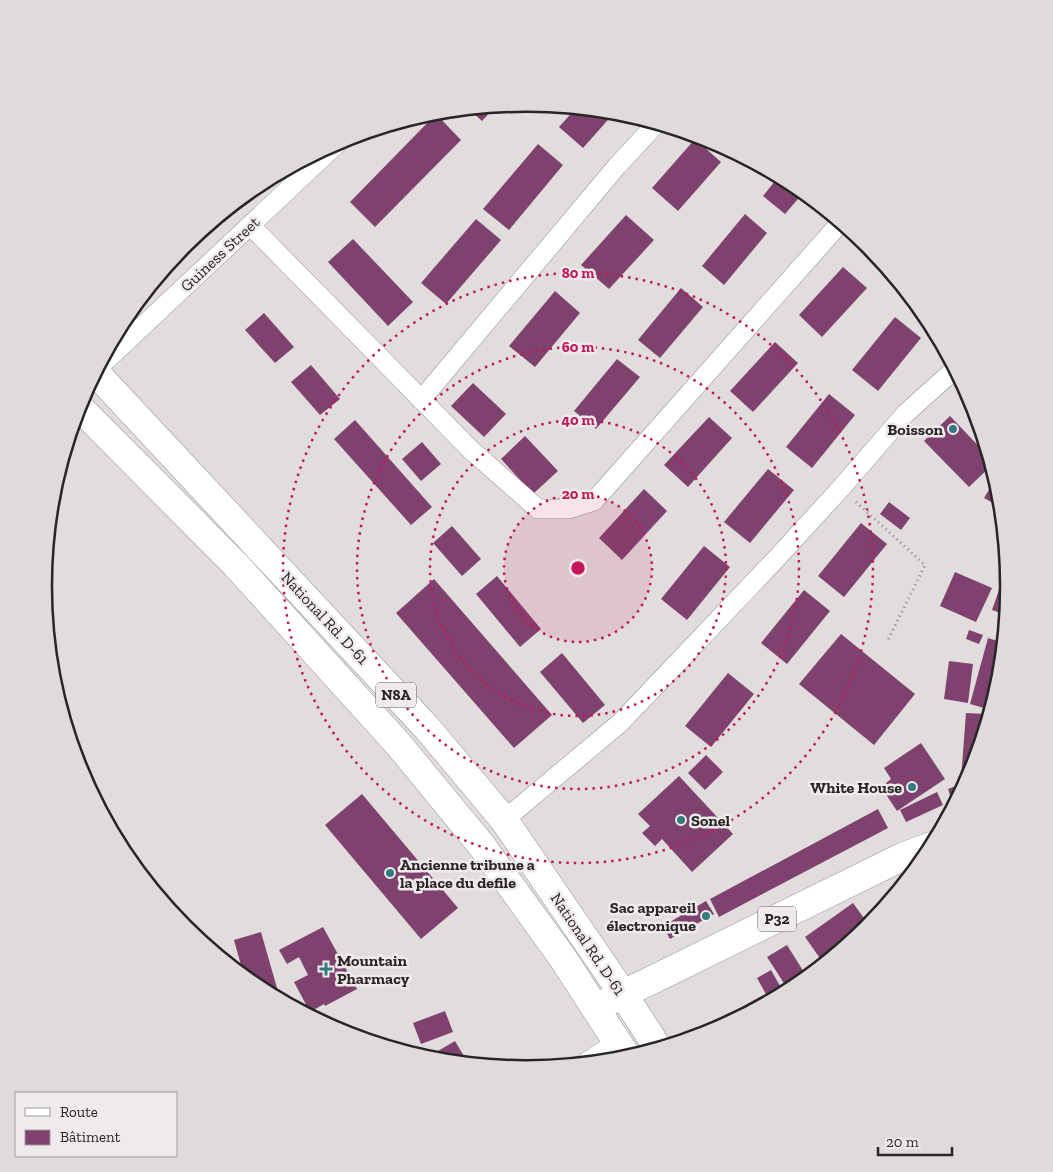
<svg xmlns="http://www.w3.org/2000/svg" width="1053" height="1172" viewBox="0 0 1053 1172" font-family="'Zilla Slab',serif">
<style>
.building{fill:#7f426f}
.lines{fill:none;stroke-linecap:round;stroke-linejoin:round}
.minor-casing{stroke:#989393;stroke-width:20}
.primary-casing{stroke:#989393;stroke-width:29}
.trunk-casing{stroke:#989393;stroke-width:29}
.path{stroke:#8b8888;stroke-width:3;stroke-dasharray:1 4;stroke-linecap:butt}
.minor{stroke:#fff;stroke-width:19}
.primary{stroke:#fff;stroke-width:28}
.trunk{stroke:#fff;stroke-width:28}
.ring{fill:none;stroke:#c2185b;stroke-width:2.5;stroke-dasharray:2.5 5}
.poi-dot{fill:#327b81;stroke:#efeaeb;stroke-width:2}
.labels{text-anchor:middle;dominant-baseline:central;stroke-width:5;stroke-linejoin:round;paint-order:stroke}
.shield{fill:#efeaeb;stroke:#636060;stroke-width:1}
.shield-label{font-size:15px;font-weight:bold;fill:#272525}
.street-label{font-size:16px;fill:#272525;stroke:#efeaeb}
.poi-label{font-size:16px;font-weight:bold;fill:#272525;stroke:#efeaeb;text-anchor:end}
.rim{fill:none;stroke:#272525;stroke-width:2.5}
.centre{fill:#c2185b;stroke:#efeaeb;stroke-width:2.5}
.ring-label{font-size:15px;text-anchor:middle;font-weight:bold;fill:#c2185b;stroke:#efeaeb;stroke-width:5;stroke-linejoin:round;paint-order:stroke}
</style>
<rect width="100%" height="100%" fill="#e2dddd"/>
<!-- building -->
<g class="building">
<polygon points="496,106 482,121 469,109 483,108"/>
<polygon points="576,108 615,112 583,148 559,127"/>
<polygon points="436,114 461,140 375,227 350,202"/>
<polygon points="695,139 721,162 678,211 652,188"/>
<polygon points="538,144 563,165 509,230 483,209"/>
<polygon points="779,176 795,185 804,192 785,214 763,196"/>
<polygon points="229,209 231,211 183,257 178,253 185,244"/>
<polygon points="745,214 767,233 724,285 702,266"/>
<polygon points="626,215 654,240 609,289 581,265"/>
<polygon points="476,219 501,240 446,304 421,283"/>
<polygon points="353,239 413,302 388,326 328,262"/>
<polygon points="167,266 172,270 142,299 141,298"/>
<polygon points="843,267 867,288 822,337 799,315"/>
<polygon points="681,288 703,307 660,358 638,340"/>
<polygon points="555,291 580,313 535,367 509,346"/>
<polygon points="264,313 294,347 275,363 245,330"/>
<polygon points="895,317 921,338 878,391 852,370"/>
<polygon points="775,342 798,363 753,412 730,391"/>
<polygon points="617,359 640,377 596,429 574,411"/>
<polygon points="311,365 340,399 320,415 291,382"/>
<polygon points="473,383 506,414 484,437 451,406"/>
<polygon points="829,394 855,415 812,468 786,447"/>
<polygon points="950,416 989,457 992,465 969,487 924,441"/>
<polygon points="709,417 732,438 688,487 664,465"/>
<polygon points="355,420 432,507 411,525 334,439"/>
<polygon points="525,436 558,471 533,494 501,459"/>
<polygon points="422,442 441,464 421,481 402,459"/>
<polygon points="768,469 794,490 750,543 724,522"/>
<polygon points="996,478 1000,492 1002,508 984,498"/>
<polygon points="644,489 667,511 622,560 599,538"/>
<polygon points="889,502 910,518 901,530 880,514"/>
<polygon points="861,523 887,544 844,597 818,576"/>
<polygon points="452,526 481,559 462,576 433,543"/>
<polygon points="704,546 730,567 687,620 661,599"/>
<polygon points="955,572 992,588 976,622 940,606"/>
<polygon points="497,576 541,629 520,647 476,594"/>
<polygon points="434,579 552,715 514,748 396,613"/>
<polygon points="1000,587 1009,590 1006,615 992,610"/>
<polygon points="804,590 830,611 787,664 761,643"/>
<polygon points="969,630 983,635 979,644 966,639"/>
<polygon points="841,634 915,694 874,745 799,684"/>
<polygon points="988,638 1004,643 1000,680 991,710 970,704"/>
<polygon points="562,653 605,705 583,723 540,672"/>
<polygon points="949,661 973,664 968,703 944,699"/>
<polygon points="728,673 754,694 711,747 685,726"/>
<polygon points="966,713 986,714 985,730 972,771 968,779 961,779"/>
<polygon points="921,743 945,779 897,811 881,787 891,779 884,768"/>
<polygon points="706,755 723,772 705,790 688,773"/>
<polygon points="679,776 733,834 692,872 662,839 655,846 642,833 650,826 638,814"/>
<polygon points="966,782 958,799 952,801 948,789"/>
<polygon points="937,792 943,805 906,822 900,810"/>
<polygon points="362,794 458,908 421,939 325,825"/>
<polygon points="878,809 888,828 719,917 710,899"/>
<polygon points="706,901 714,914 670,939 663,926"/>
<polygon points="853,903 869,925 824,964 805,937"/>
<polygon points="888,903 880,913 877,916 872,909"/>
<polygon points="323,927 357,989 325,1006 324,1004 310,1012 294,982 308,975 299,957 287,964 279,950"/>
<polygon points="261,932 277,988 266,992 244,976 234,940"/>
<polygon points="787,945 807,977 789,991 767,957"/>
<polygon points="771,970 784,993 775,998 772,993 767,996 757,978"/>
<polygon points="445,1011 453,1032 421,1044 413,1023"/>
<polygon points="455,1041 468,1063 426,1058"/>
</g>
<g class="lines">
<defs>
<g id="minor">
<polyline points="250,225 471,450 538,509 569,509 594,501 841,222"/>
<polyline points="99,367 340,141"/>
<polyline points="421,400 617,166 657,123"/>
<polyline points="504,820 620,723 776,559 841,488 906,413 955,369"/>
<polyline points="902,857 915,870"/>
<polyline points="585,1063 617,1042"/>
</g>
<polyline id="primary" points="595,1008 902,857 932,846"/>
<g id="trunk">
<polyline points="96,373 427,728 504,820 623,994 658,1048"/>
<polyline points="79,407 235,564 399,745 482,846 562,957 627,1057"/>
</g>
</defs>
<!-- minor casing -->
<use href="#minor" class="minor-casing"/>
<!-- primary casing -->
<use href="#primary" class="primary-casing"/>
<!-- trunk casing -->
<use href="#trunk" class="trunk-casing"/>
<!-- path -->
<polyline class="path" points="856,502 925,565 887,642"/>
<!-- minor -->
<use href="#minor" class="minor"/>
<!-- primary -->
<use href="#primary" class="primary"/>
<!-- trunk -->
<use href="#trunk" class="trunk"/>
</g>
<!-- distance rings -->
<circle cx="578" cy="568" r="74" fill="#c2185b" fill-opacity=".12"/>
<g class="ring">
<circle cx="578" cy="568" r="74"/>
<circle cx="578" cy="568" r="148"/>
<circle cx="578" cy="568" r="221"/>
<circle cx="578" cy="568" r="295"/>
</g>
<!-- markers -->
<g class="poi-dot">
<circle cx="953" cy="429" r="5"/>
<circle cx="912" cy="787" r="5"/>
<circle cx="681" cy="820" r="5"/>
<circle cx="390" cy="873" r="5"/>
<circle cx="706" cy="916" r="5"/>
<path d="M323.5 961.5h5v5h5v5h-5v5h-5v-5h-5v-5h5z"/>
</g>
<g class="labels">
<!-- shield labels -->
<g class="shield">
<rect x="376" y="682.5" width="40" height="25" rx="4"/>
<rect x="758" y="906.5" width="38" height="25" rx="4"/>
</g>
<g class="shield-label">
<text x="396" y="695">N8A</text>
<text x="777" y="919">P32</text>
</g>
<!-- street labels -->
<g class="street-label">
<text transform="translate(220 254) rotate(-43)">Guiness Street</text>
<text transform="translate(325 618) rotate(47)">National Rd. D-61</text>
<text transform="translate(588 944) rotate(56)">National Rd. D-61</text>
</g>
<!-- poi labels -->
<g class="poi-label">
<text x="943" y="429">Boisson</text>
<text x="902" y="787">White House</text>
<text x="691" y="820" text-anchor="start">Sonel</text>
<text x="400" y="864" text-anchor="start">Ancienne tribune a<tspan x="400" dy="18">la place du defile</tspan></text>
<text x="696" y="907">Sac appareil<tspan x="696" dy="18">électronique</tspan></text>
<text x="337" y="960" text-anchor="start">Mountain<tspan x="337" dy="18">Pharmacy</tspan></text>
</g>
</g>
<!-- crop -->
<path d="M0 0H1053V1172H0ZM52 586a474 474 0 1 1 948 0a474 474 0 1 1-948 0Z" fill="#dfdadb" fill-rule="evenodd"/>
<path class="rim" d="M52 586a474 474 0 1 1 948 0a474 474 0 1 1-948 0Z"/>
<circle cx="578" cy="568" r="8" class="centre"/>
<g class="ring-label">
<text x="578" y="278">80 m</text>
<text x="578" y="352">60 m</text>
<text x="578" y="425">40 m</text>
<text x="578" y="499">20 m</text>
</g>
<!-- legend -->
<rect x="15" y="1092" width="162" height="65" fill="#efeaeb" stroke="#9f9b9c"/>
<rect x="25" y="1108" width="25" height="8" fill="#ffffff" stroke="#9f9b9c"/>
<text x="60" y="1117" font-size="15" fill="#272525">Route</text>
<rect x="25" y="1130" width="25" height="15" fill="#7f426f" stroke="#9f9b9c"/>
<text x="60" y="1142" font-size="15" fill="#272525">Bâtiment</text>
<!-- scale -->
<path d="M878 1147v8h74v-8" fill="none" stroke="#272525" stroke-width="2.5"/>
<text x="886" y="1147" font-size="15" fill="#272525" stroke="#efeaeb" stroke-width="4" paint-order="stroke">20 m</text>
</svg>
